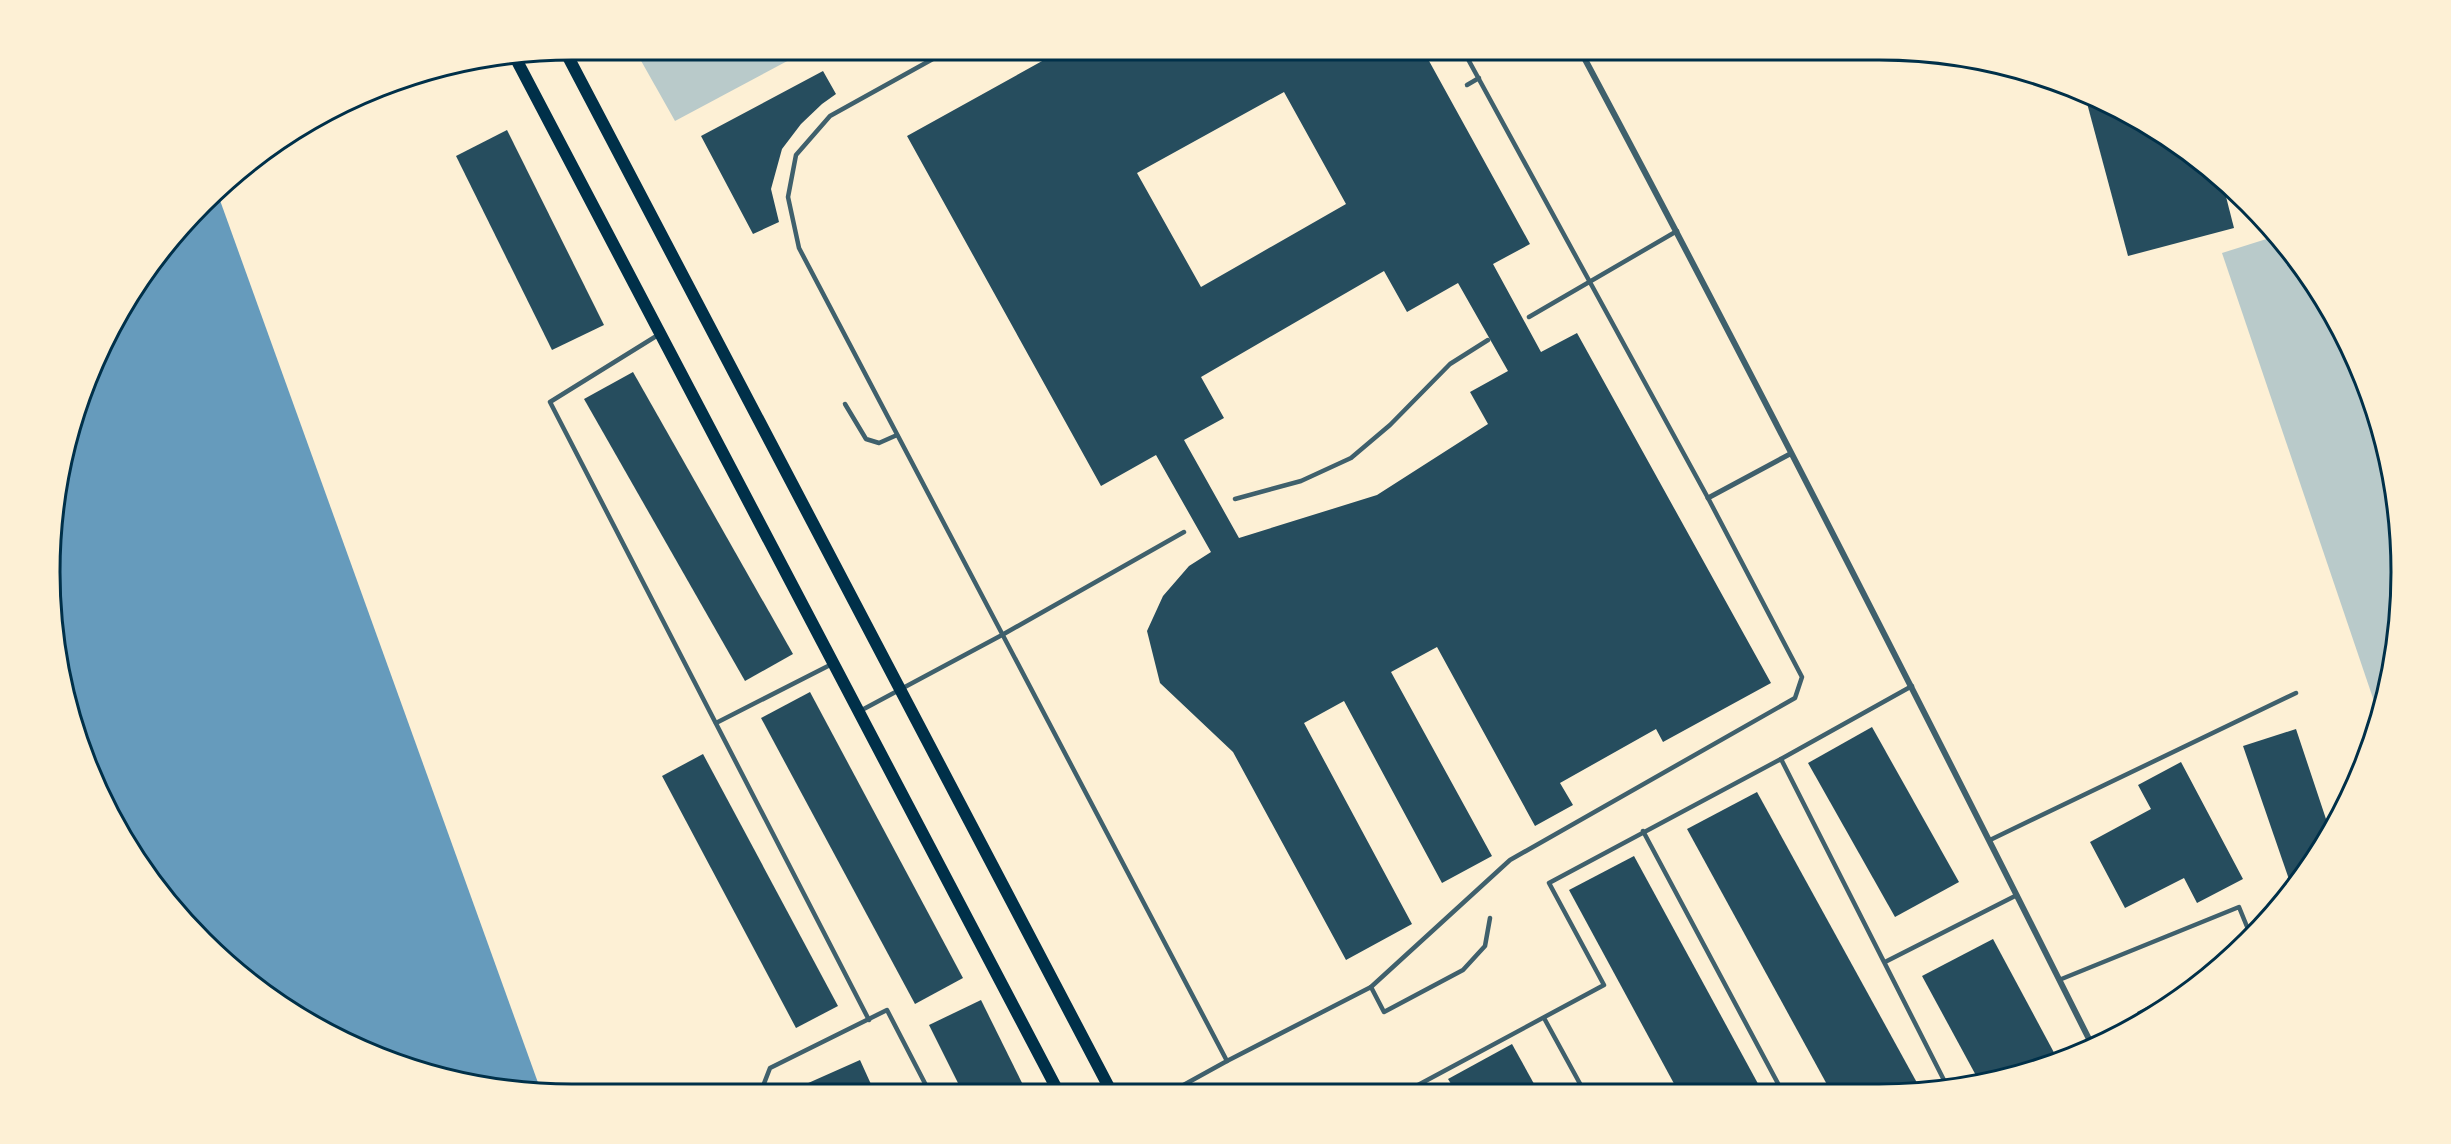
<svg xmlns="http://www.w3.org/2000/svg" width="2451" height="1144" viewBox="0 0 2451 1144" font-family="'IBM Plex Sans',sans-serif">
<style>
.green{fill:#b9caca}
.water{fill:#669bbc}
.building{fill:#264d5e;fill-rule:evenodd}
.lines{fill:none;stroke-linecap:round;stroke-linejoin:round}
.service{stroke:#3f606c;stroke-width:4.5}
.pedestrian{stroke:#3f606c;stroke-width:5}
.minor{stroke:#3f606c;stroke-width:6}
.secondary{stroke:#003049;stroke-width:12}
.rim{fill:none;stroke:#003049;stroke-width:3}
</style>
<rect width="100%" height="100%" fill="#fdf0d5"/>
<!-- green -->
<g class="green">
<polygon points="635,50 808,50 675,121"/>
<polygon points="2276,236 2313,281 2350,349 2396,514 2401,572 2392,674 2379,716 2222,253"/>
</g>
<!-- water -->
<polygon class="water" points="217,192 541,1091 470,1084 372,1055 228,965 119,833 59,674 50,572 59,470 120,310"/>
<!-- building -->
<g class="building">
<path d="M1062,50h361l107,194 -37,20 48,88 36,-19 194,350 -108,59 -7,-13 -96,54 13,22 -38,21 -98,-179 -46,25 101,184 -50,27 -98,-182 -40,22 108,201 -66,36 -113,-208 -73,-69 -13,-52 16,-35 26,-30 22,-14 -55,-97 -55,31 -194,-350zM1284,92l62,112 -145,83 -64,-114zM1384,271l23,41 51,-29 50,88 -38,21 18,32 -111,71 -138,43 -55,-98 40,-22 -23,-41z"/>
<polygon points="1748,50 1774,50 1750,57"/>
<polygon points="823,71 836,94 822,104 801,124 782,149 771,189 779,222 753,234 701,136"/>
<polygon points="2084,92 2169,137 2222,181 2234,228 2128,256"/>
<polygon points="507,130 604,325 552,350 456,156"/>
<polygon points="633,372 793,654 745,681 584,399"/>
<polygon points="810,692 963,978 915,1004 761,718"/>
<polygon points="1872,727 1959,882 1895,917 1808,763"/>
<polygon points="2296,729 2329,828 2293,891 2243,746"/>
<polygon points="703,754 838,1006 796,1028 662,776"/>
<polygon points="2181,762 2243,879 2197,903 2184,878 2125,908 2090,842 2151,809 2138,785"/>
<polygon points="1757,792 1921,1090 1830,1090 1687,829"/>
<polygon points="1634,856 1762,1091 1678,1091 1569,890"/>
<polygon points="1993,939 2058,1060 1979,1081 1922,976"/>
<polygon points="2199,980 2200,983 2197,986 2141,1019 2137,1012"/>
<polygon points="981,1000 1027,1093 963,1093 929,1025"/>
<polygon points="1512,1044 1538,1091 1456,1092 1448,1079"/>
<polygon points="860,1060 875,1093 810,1094 806,1084"/>
</g>
<g class="lines">
<!-- service -->
<g class="service">
<polyline points="949,50 830,116 796,155 788,197 799,248 1227,1061 1371,987 1384,1012 1463,970 1485,946 1490,918"/>
<polyline points="1467,85 1479,78"/>
<polyline points="1529,317 1677,231"/>
<polyline points="658,335 550,402 869,1020"/>
<polyline points="845,404 866,439 879,443 897,435"/>
<polyline points="1235,499 1301,481 1351,458 1390,425 1450,364 1488,340"/>
<polyline points="860,711 1002,635 1184,532"/>
<polyline points="716,723 832,664"/>
<polyline points="1781,759 1949,1090"/>
<polyline points="1643,831 1782,1091"/>
<polyline points="1990,840 2296,693"/>
<polyline points="1885,962 2017,895"/>
<polyline points="2059,980 2239,907 2250,934"/>
<polyline points="1371,987 1510,860 1795,698 1802,677 1708,498 1463,50"/>
<polyline points="1544,1018 1584,1091"/>
<polyline points="1405,1092 1604,985 1549,883 1781,759 1912,686"/>
<polyline points="1169,1093 1227,1061"/>
<polyline points="760,1094 770,1068 887,1010 930,1093"/>
</g>
<!-- pedestrian -->
<polyline class="pedestrian" points="1708,498 1790,454"/>
<!-- minor -->
<path class="minor" d="M1580,50c176,329 345,662 513,997"/>
<!-- secondary -->
<g class="secondary">
<polyline points="565,51 1112,1093"/>
<polyline points="516,59 1059,1093"/>
</g>
</g>
<!-- crop -->
<path d="M0 0H2451V1144H0ZM572 60H1879A512 512 0 0 1 2391 572V572A512 512 0 0 1 1879 1084H572A512 512 0 0 1 60 572V572A512 512 0 0 1 572 60Z" fill="#fdf0d5" fill-rule="evenodd"/>
<path class="rim" d="M572 60H1879A512 512 0 0 1 2391 572V572A512 512 0 0 1 1879 1084H572A512 512 0 0 1 60 572V572A512 512 0 0 1 572 60Z"/>
</svg>
